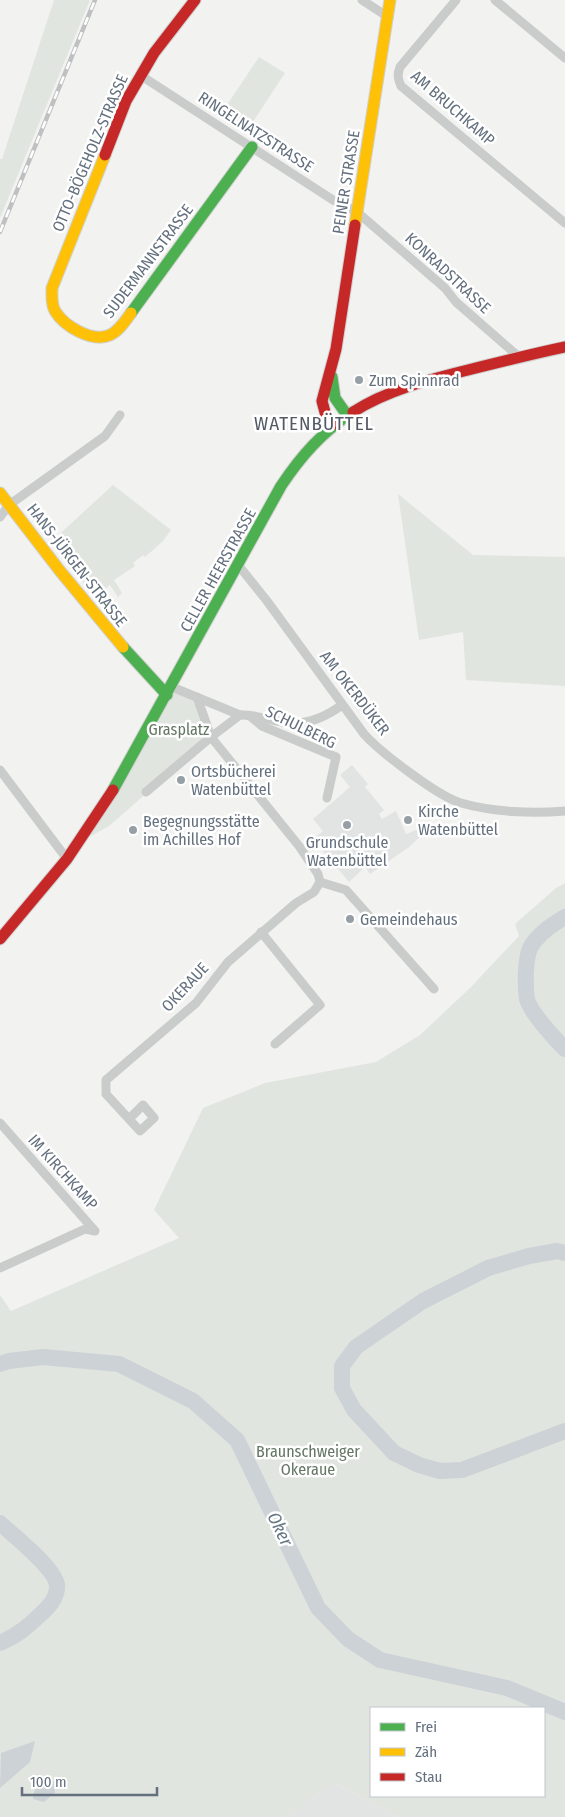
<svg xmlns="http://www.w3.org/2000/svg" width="565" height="1817" viewBox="0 0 565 1817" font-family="'Fira Sans Condensed',sans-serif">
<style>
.built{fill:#e2e4e3}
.green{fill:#e1e5df;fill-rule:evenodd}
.water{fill:#ccd2d6}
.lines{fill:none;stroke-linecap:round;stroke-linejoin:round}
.river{stroke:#ccd2d6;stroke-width:16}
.fast-casing{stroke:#d0d0d0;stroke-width:13}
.slow-casing{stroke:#d0d0d0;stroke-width:13}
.jam-casing{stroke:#d0d0d0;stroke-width:13}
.street{stroke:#cacbcb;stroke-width:9}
.fast{stroke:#4caf50;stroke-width:11}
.slow{stroke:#ffc107;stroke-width:11}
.jam{stroke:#c62828;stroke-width:11}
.rail-casing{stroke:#bfc0c1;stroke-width:4.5}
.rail{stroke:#fff;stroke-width:2.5;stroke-dasharray:8;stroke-linecap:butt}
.poi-dot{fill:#969ea6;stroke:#fff;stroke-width:2}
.labels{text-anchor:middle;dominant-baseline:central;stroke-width:5;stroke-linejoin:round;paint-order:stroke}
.street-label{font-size:16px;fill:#64707e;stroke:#fff}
.poi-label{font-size:16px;fill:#64707e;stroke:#fff;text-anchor:start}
.park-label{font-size:16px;fill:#647663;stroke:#fff}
.water-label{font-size:18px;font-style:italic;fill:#657783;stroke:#fff}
.quarter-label{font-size:19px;letter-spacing:1px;fill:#525a64;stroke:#fff}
</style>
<rect width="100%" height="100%" fill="#f2f2f0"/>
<!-- built -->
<g class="built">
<polygon points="352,765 368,784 365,787 384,810 379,814 382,819 396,811 406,834 419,829 423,834 409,847 370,874 365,867 349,882 313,839 323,831 313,819 350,787 340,775"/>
<polygon points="334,1783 399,1817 287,1817"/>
</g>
<!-- green -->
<g class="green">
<polygon points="54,0 90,0 0,218 0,159 2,159"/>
<polygon points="259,57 285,73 247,131 221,114"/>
<polygon points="113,485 171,530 163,541 145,557 143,555 133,563 135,566 114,580 122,593 118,597 110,585 101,592 108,603 103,607 51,542"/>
<polygon points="398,494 473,555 565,557 565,686 466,680 463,632 419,640"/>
<polygon points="172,687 197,697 211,737 109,826 78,843"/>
<path d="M565,883v934h-166l-65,-34 -47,34h-287v-522l11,16 168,-73 -25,-28 49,-102 62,-25 111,-21 44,-27 50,-47 49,-52 -4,-12 41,-36zM371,1708h173v88h-173z"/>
</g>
<!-- water -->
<g class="water">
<polygon points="35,1741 30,1762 0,1788 1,1753"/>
<path d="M48,1776l6,6 1,11 -11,9 -11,-3c1,-12 6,-17 15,-23z"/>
</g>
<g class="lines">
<!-- river -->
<g class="river">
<path d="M565,917c-12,7 -28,18 -35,31 -5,13 -5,38 -3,51 3,13 28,40 38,50"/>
<polyline points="565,1253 557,1251 529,1256 488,1268 423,1301 356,1347 342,1366 342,1388 354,1410 394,1453 419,1465 440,1471 462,1470 565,1431"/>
<polyline points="0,1364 9,1361 43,1357 119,1364 193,1401 237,1440 318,1608 348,1639 380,1660 507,1688 565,1712"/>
<path d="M0,1523c14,13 55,45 57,62 1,12 -8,22 -16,29 -15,14 -23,21 -41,29"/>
</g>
<defs>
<g id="fast">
<polyline points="131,313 252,147"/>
<polyline points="332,377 335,398 347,415"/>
<polyline points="123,647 167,695"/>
<path d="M113,790l168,-304c20,-30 41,-54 72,-74"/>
</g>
<g id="slow">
<path d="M105,155l-53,133c0,8 -1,16 3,23 9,15 37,32 55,24 9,-4 16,-15 21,-22"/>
<polyline points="355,225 390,0"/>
<polyline points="0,493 60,571 123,647"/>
</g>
<g id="jam">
<polyline points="105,155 126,101 154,53 195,0"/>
<path d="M353,412c34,-22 75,-32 115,-42 32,-8 64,-16 97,-23"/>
<polyline points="334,424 326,416 322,401 336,349 355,225"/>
<polyline points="0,939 67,859 113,790"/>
</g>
</defs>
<!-- fast casing -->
<use href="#fast" class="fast-casing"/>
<!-- slow casing -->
<use href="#slow" class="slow-casing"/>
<!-- jam casing -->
<use href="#jam" class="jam-casing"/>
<!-- street -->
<g class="street">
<polyline points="362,0 388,17"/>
<path d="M456,0l-56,67c-3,8 -2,12 1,19l164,137"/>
<polyline points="495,0 565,58"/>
<polyline points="140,75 333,200 357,212 445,288 456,302 519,357"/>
<polyline points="0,517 9,505 105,436 120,415"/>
<path d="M239,566l28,35 97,133c16,18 75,63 97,69 32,9 71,11 104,8"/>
<path d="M172,687l68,28c16,-1 31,6 47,8 20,2 40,-7 55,-18"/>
<polyline points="197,697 211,737 299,846 318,874 320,882 346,890 434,989"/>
<polyline points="250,716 262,726 336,757 327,798"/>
<polyline points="0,770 67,859"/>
<polyline points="146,792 211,737 240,715"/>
<polyline points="261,932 320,1005 275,1044"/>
<polyline points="129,1119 143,1105 154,1118 140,1131 106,1094 106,1080 196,1003 228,962 296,903 314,892 320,882"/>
<polyline points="0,1123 95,1231 85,1229 0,1268"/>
</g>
<!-- fast -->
<use href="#fast" class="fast"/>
<!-- slow -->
<use href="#slow" class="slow"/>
<!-- jam -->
<use href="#jam" class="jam"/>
<defs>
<polyline id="rail" points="0,232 95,0"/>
</defs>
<!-- rail casing -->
<use href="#rail" class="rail-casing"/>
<!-- rail -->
<use href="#rail" class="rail"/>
</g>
<!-- markers -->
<g class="poi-dot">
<circle cx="359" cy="380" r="5"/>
<circle cx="181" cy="780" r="5"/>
<circle cx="408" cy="820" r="5"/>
<circle cx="347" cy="825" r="5"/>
<circle cx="133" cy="830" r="5"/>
<circle cx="350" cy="919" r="5"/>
</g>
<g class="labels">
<!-- street labels -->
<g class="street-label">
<text transform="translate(453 108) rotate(41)">AM BRUCHKAMP</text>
<text transform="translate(256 132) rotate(33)">RINGELNATZSTRASSE</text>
<text transform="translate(90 153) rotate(-67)">OTTO-BÖGEHOLZ-STRASSE</text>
<text transform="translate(346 182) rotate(-81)">PEINER STRASSE</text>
<text transform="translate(148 261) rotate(-53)">SUDERMANNSTRASSE</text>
<text transform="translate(448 273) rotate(43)">KONRADSTRASSE</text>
<text transform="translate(77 565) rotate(52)">HANS-JÜRGEN-STRASSE</text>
<text transform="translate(218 570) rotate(-61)">CELLER HEERSTRASSE</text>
<text transform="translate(355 693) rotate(52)">AM OKERDÜKER</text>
<text transform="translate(301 727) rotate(26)">SCHULBERG</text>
<text transform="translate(185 987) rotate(-47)">OKERAUE</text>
<text transform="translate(63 1172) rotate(48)">IM KIRCHKAMP</text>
</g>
<!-- poi labels -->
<g class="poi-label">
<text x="369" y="380">Zum Spinnrad</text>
<text x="191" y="771">Ortsbücherei<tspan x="191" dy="18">Watenbüttel</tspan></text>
<text x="418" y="811">Kirche<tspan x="418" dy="18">Watenbüttel</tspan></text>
<text x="143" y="821">Begegnungsstätte<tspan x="143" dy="18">im Achilles Hof</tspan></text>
<text x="347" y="842" text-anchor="middle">Grundschule<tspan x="347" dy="18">Watenbüttel</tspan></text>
<text x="360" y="919">Gemeindehaus</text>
</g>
<!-- park labels -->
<g class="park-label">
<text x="179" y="729">Grasplatz</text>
<text x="308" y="1451">Braunschweiger<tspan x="308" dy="18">Okeraue</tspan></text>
</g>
<!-- water labels -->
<g class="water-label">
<text transform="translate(280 1529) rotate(64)">Oker</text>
</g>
<!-- quarter labels -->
<g class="quarter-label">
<text x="314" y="423">WATENBÜTTEL</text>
</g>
</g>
<!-- legend -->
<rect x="370" y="1707" width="175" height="90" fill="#ffffff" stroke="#c1c6cb"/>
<rect x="380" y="1723" width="25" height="8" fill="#4caf50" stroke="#c1c6cb"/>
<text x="415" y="1732" font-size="15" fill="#64707e">Frei</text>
<rect x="380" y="1748" width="25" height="8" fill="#ffc107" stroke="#c1c6cb"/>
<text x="415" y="1757" font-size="15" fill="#64707e">Zäh</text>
<rect x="380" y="1773" width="25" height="8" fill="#c62828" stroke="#c1c6cb"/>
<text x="415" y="1782" font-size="15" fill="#64707e">Stau</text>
<!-- scale -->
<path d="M22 1787v8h135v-8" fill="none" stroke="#64707e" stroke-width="2.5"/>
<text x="30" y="1787" font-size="15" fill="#64707e" stroke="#ffffff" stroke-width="4" paint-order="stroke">100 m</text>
</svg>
